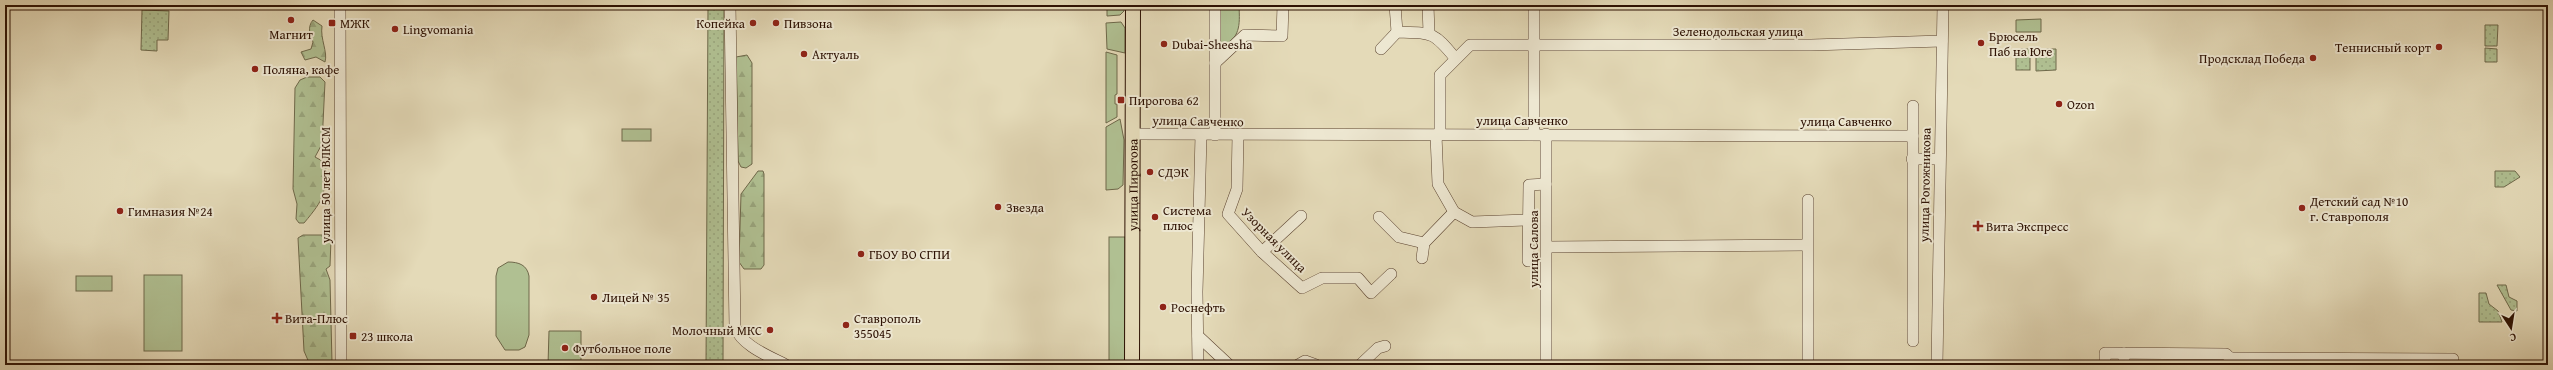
<svg xmlns="http://www.w3.org/2000/svg" width="2553" height="370" viewBox="0 0 2553 370" font-family="'Gentium Book Plus',serif">
<style>
.green{fill:#b0c092;stroke:#6e684a}
.forest{fill:url(#forest-firs);stroke:#6e684a}
.park{fill:url(#park-dots);stroke:#6e684a}
.lines{fill:none;stroke-linecap:round;stroke-linejoin:round}
.minor-casing{stroke:#5b4330;stroke-width:12}
.major-casing{stroke:#2d1103;stroke-width:16}
.minor{stroke:#ede7d1;stroke-width:11}
.major{stroke:#e4dab8;stroke-width:14}
.poi-dot{fill:#8f2418;stroke:#ede7d1;stroke-width:1.5}
.labels{text-anchor:middle;dominant-baseline:central;stroke-width:4;stroke-linejoin:round;paint-order:stroke}
.poi-label{font-size:13px;fill:#2d1103;stroke:#ede7d1;text-anchor:start}
.street-label{font-size:13px;fill:#2d1103;stroke:#ede7d1}
</style>
<defs>
<pattern id="forest-firs" width="22" height="20" patternUnits="userSpaceOnUse"><rect width="22" height="20" fill="#b0c092"/><path d="M5 1l3.5 6h-7zM16 11l3.5 6h-7z" fill="#98a47c"/></pattern>
<pattern id="park-dots" width="8" height="8" patternUnits="userSpaceOnUse"><rect width="8" height="8" fill="#b0c092"/><path d="M2 2h.1M6 6h.1" fill="none" stroke="#98a47c" stroke-width="1.8" stroke-linecap="round"/></pattern>
</defs>
<rect width="100%" height="100%" fill="#e4dab8"/>
<filter id="stains"><feTurbulence type="fractalNoise" baseFrequency=".005" numOctaves="4"/><feColorMatrix values="0 0 0 0 .2 0 0 0 0 .09 0 0 0 0 .02 0 0 0 .5 -.17"/></filter>
<radialGradient id="worn" r=".72"><stop offset=".6" stop-color="#630" stop-opacity="0"/><stop offset="1" stop-color="#630" stop-opacity=".3"/></radialGradient>
<!-- green -->
<g class="green">
<polygon points="1107,5 1124,5 1124,11 1120,15 1107,16"/>
<path d="M1219,5h20c1,23 1,30 -17,45l-3,-4z"/>
<polygon points="2041,19 2041,32 2016,32 2016,20"/>
<polygon points="1121,22 1125,28 1125,53 1107,49 1106,23"/>
<polygon points="1106,52 1117,55 1117,94 1115,95 1115,104 1117,104 1117,117 1106,123"/>
<polygon points="1120,119 1124,140 1123,185 1118,189 1106,190 1106,127"/>
<rect x="622" y="129" width="29" height="12"/>
<rect x="1109" y="237" width="16" height="128"/>
<path d="M508,262c11,0 19,3 21,14v59l-4,12 -6,3h-14l-9,-14v-60l2,-8z"/>
<rect x="144" y="275" width="38" height="76"/>
<rect x="76" y="276" width="36" height="15"/>
<polygon points="549,331 581,331 581,365 548,365"/>
</g>
<!-- forest -->
<g class="forest">
<path d="M313,20l9,6c-2,13 6,26 3,36l-9,-5 -11,3 -4,-8 10,-3 2,-7c-3,-7 -6,-15 0,-22z"/>
<polygon points="747,55 752,63 752,164 746,168 741,167 738,161 736,57"/>
<path d="M307,77h13l5,5 -3,62 -7,13 11,6c-1,32 -1,35 -22,60h-5l-3,-4 1,-15 -4,-15 2,-101 5,-8z"/>
<polygon points="758,171 763,171 764,174 764,265 761,269 744,269 739,262 741,194"/>
<polygon points="303,235 328,235 331,239 330,266 326,269 330,280 332,363 329,365 310,365 304,351 298,238"/>
</g>
<!-- park -->
<g class="park">
<polygon points="708,5 724,5 723,365 706,365"/>
<polygon points="142,10 169,11 168,40 157,40 157,51 141,50"/>
<polygon points="2485,25 2498,25 2497,46 2485,46"/>
<polygon points="2485,48 2497,49 2497,62 2485,62"/>
<rect x="2016" y="49" width="14" height="21"/>
<polygon points="2036,49 2056,49 2056,70 2036,71"/>
<polygon points="2495,171 2515,171 2520,177 2504,187 2495,187"/>
<polygon points="2497,285 2506,285 2509,297 2517,301 2517,311 2511,310"/>
<polygon points="2479,293 2486,293 2489,304 2498,311 2502,322 2479,322"/>
</g>
<g class="lines">
<defs>
<g id="minor">
<polyline points="340,5 341,365"/>
<path d="M730,5l5,322c7,19 34,29 51,38"/>
<polyline points="1215,5 1215,135"/>
<polyline points="1395,5 1397,32"/>
<polyline points="1428,5 1429,33"/>
<path d="M1381,49l16,-17c35,1 36,-1 58,26"/>
<polyline points="1215,63 1245,35 1282,36 1283,5"/>
<polyline points="1913,106 1913,341"/>
<polyline points="1132,134 1913,136"/>
<polyline points="1534,134 1534,5"/>
<polyline points="1546,134 1546,365"/>
<polyline points="1238,135 1237,189 1228,214 1262,252 1302,288 1322,278 1358,278 1371,293 1391,274"/>
<polyline points="1436,135 1438,184 1454,212 1472,222 1528,220"/>
<polyline points="1440,135 1440,75 1470,45 1811,45 1942,41"/>
<polyline points="1912,159 1939,159"/>
<polyline points="1808,200 1808,365"/>
<polyline points="1379,217 1399,237 1424,243"/>
<polyline points="1547,247 1807,245"/>
<polyline points="1262,252 1301,216"/>
<polyline points="1422,258 1424,243 1454,212"/>
<polyline points="1528,261 1529,185 1546,184"/>
<polyline points="1198,336 1229,365"/>
<polyline points="2230,358 2453,359"/>
<polyline points="1198,365 1197,292 1201,135"/>
<polyline points="1298,365 1305,361 1316,365"/>
<polyline points="1360,365 1378,348 1385,346"/>
<polyline points="1937,365 1943,5"/>
<polyline points="2105,365 2105,353 2226,354 2230,358 2230,364"/>
<polyline points="2124,365 2124,353"/>
</g>
<g id="major">
<path id="s1" d="M1132,365l1,-360"/>
</g>
</defs>
<!-- minor casing -->
<use href="#minor" class="minor-casing"/>
<!-- major casing -->
<use href="#major" class="major-casing"/>
<!-- minor -->
<use href="#minor" class="minor"/>
<!-- major -->
<use href="#major" class="major"/>
</g>
<!-- markers -->
<g class="poi-dot">
<circle cx="291" cy="20" r="4"/>
<rect x="328" y="19" width="8" height="8" rx="2"/>
<circle cx="753" cy="23" r="4"/>
<circle cx="776" cy="23" r="4"/>
<circle cx="395" cy="29" r="4"/>
<circle cx="1981" cy="43" r="4"/>
<circle cx="1164" cy="44" r="4"/>
<circle cx="2439" cy="47" r="4"/>
<circle cx="804" cy="54" r="4"/>
<circle cx="2313" cy="58" r="4"/>
<circle cx="255" cy="69" r="4"/>
<rect x="1117" y="96" width="8" height="8" rx="2"/>
<circle cx="2059" cy="104" r="4"/>
<circle cx="1150" cy="172" r="4"/>
<circle cx="998" cy="207" r="4"/>
<circle cx="2302" cy="208" r="4"/>
<circle cx="120" cy="211" r="4"/>
<circle cx="1155" cy="217" r="4"/>
<path d="M1976 220h4v4h4v4h-4v4h-4v-4h-4v-4h4z"/>
<circle cx="861" cy="254" r="4"/>
<circle cx="594" cy="297" r="4"/>
<circle cx="1163" cy="307" r="4"/>
<path d="M275 312h4v4h4v4h-4v4h-4v-4h-4v-4h4z"/>
<circle cx="846" cy="325" r="4"/>
<circle cx="770" cy="330" r="4"/>
<rect x="349" y="332" width="8" height="8" rx="2"/>
<circle cx="565" cy="348" r="4"/>
</g>
<g class="labels">
<!-- poi labels -->
<g class="poi-label">
<text x="340" y="23">МЖК</text>
<text x="745" y="23" text-anchor="end">Копейка</text>
<text x="784" y="23">Пивзона</text>
<text x="403" y="29">Lingvomania</text>
<text x="291" y="34" text-anchor="middle">Магнит</text>
<text x="1989" y="36">Брюсель<tspan x="1989" dy="15">Паб на Юге</tspan></text>
<text x="1172" y="44">Dubai-Sheesha</text>
<text x="2431" y="47" text-anchor="end">Теннисный корт</text>
<text x="812" y="54">Актуаль</text>
<text x="2305" y="58" text-anchor="end">Продсклад Победа</text>
<text x="263" y="69">Поляна, кафе</text>
<text x="1129" y="100">Пирогова 62</text>
<text x="2067" y="104">Ozon</text>
<text x="1158" y="172">СДЭК</text>
<text x="2310" y="201">Детский сад №10<tspan x="2310" dy="15">г. Ставрополя</tspan></text>
<text x="1006" y="207">Звезда</text>
<text x="1163" y="210">Система<tspan x="1163" dy="15">плюс</tspan></text>
<text x="128" y="211">Гимназия №24</text>
<text x="1986" y="226">Вита Экспресс</text>
<text x="869" y="254">ГБОУ ВО СГПИ</text>
<text x="602" y="297">Лицей № 35</text>
<text x="1171" y="307">Роснефть</text>
<text x="285" y="318">Вита-Плюс</text>
<text x="854" y="318">Ставрополь<tspan x="854" dy="15">355045</tspan></text>
<text x="762" y="330" text-anchor="end">Молочный МКС</text>
<text x="361" y="336">23 школа</text>
<text x="573" y="348">Футбольное поле</text>
</g>
<!-- street labels -->
<g class="street-label">
<text x="1738" y="31">Зеленодольская улица</text>
<text x="1522" y="120">улица Савченко</text>
<text transform="translate(1198 121) rotate(1)">улица Савченко</text>
<text x="1846" y="121">улица Савченко</text>
<text transform="translate(325 185) rotate(-90)">улица 50 лет ВЛКСМ</text>
<text stroke="none"><textPath href="#s1" startOffset="180">улица Пирогова</textPath></text>
<text transform="translate(1925 185) rotate(-89)">улица Рогожникова</text>
<text transform="translate(1274 240) rotate(45)">Узорная улица</text>
<text transform="translate(1533 249) rotate(-90)">улица Салова</text>
</g>
</g>
<!-- margin -->
<rect width="2553" height="370" fill="none" stroke="#e4dab8" stroke-width="20"/>
<rect x="6" y="6" width="2541" height="358" fill="none" stroke="#2d1103" stroke-width="2"/>
<rect x="10" y="10" width="2533" height="350" fill="none" stroke="#2d1103"/>
<!-- north arrow -->
<g transform="translate(2511 328) rotate(168)" stroke="#ede7d1" stroke-width="3" paint-order="stroke">
<path d="M0-3L7 15L0 10L-7 15Z" fill="#2d1103"/>
<text y="-6" font-size="11" font-weight="bold" text-anchor="middle" fill="#2d1103">С</text>
</g>
<rect width="100%" height="100%" filter="url(#stains)"/>
<rect width="100%" height="100%" fill="url(#worn)"/>
</svg>
